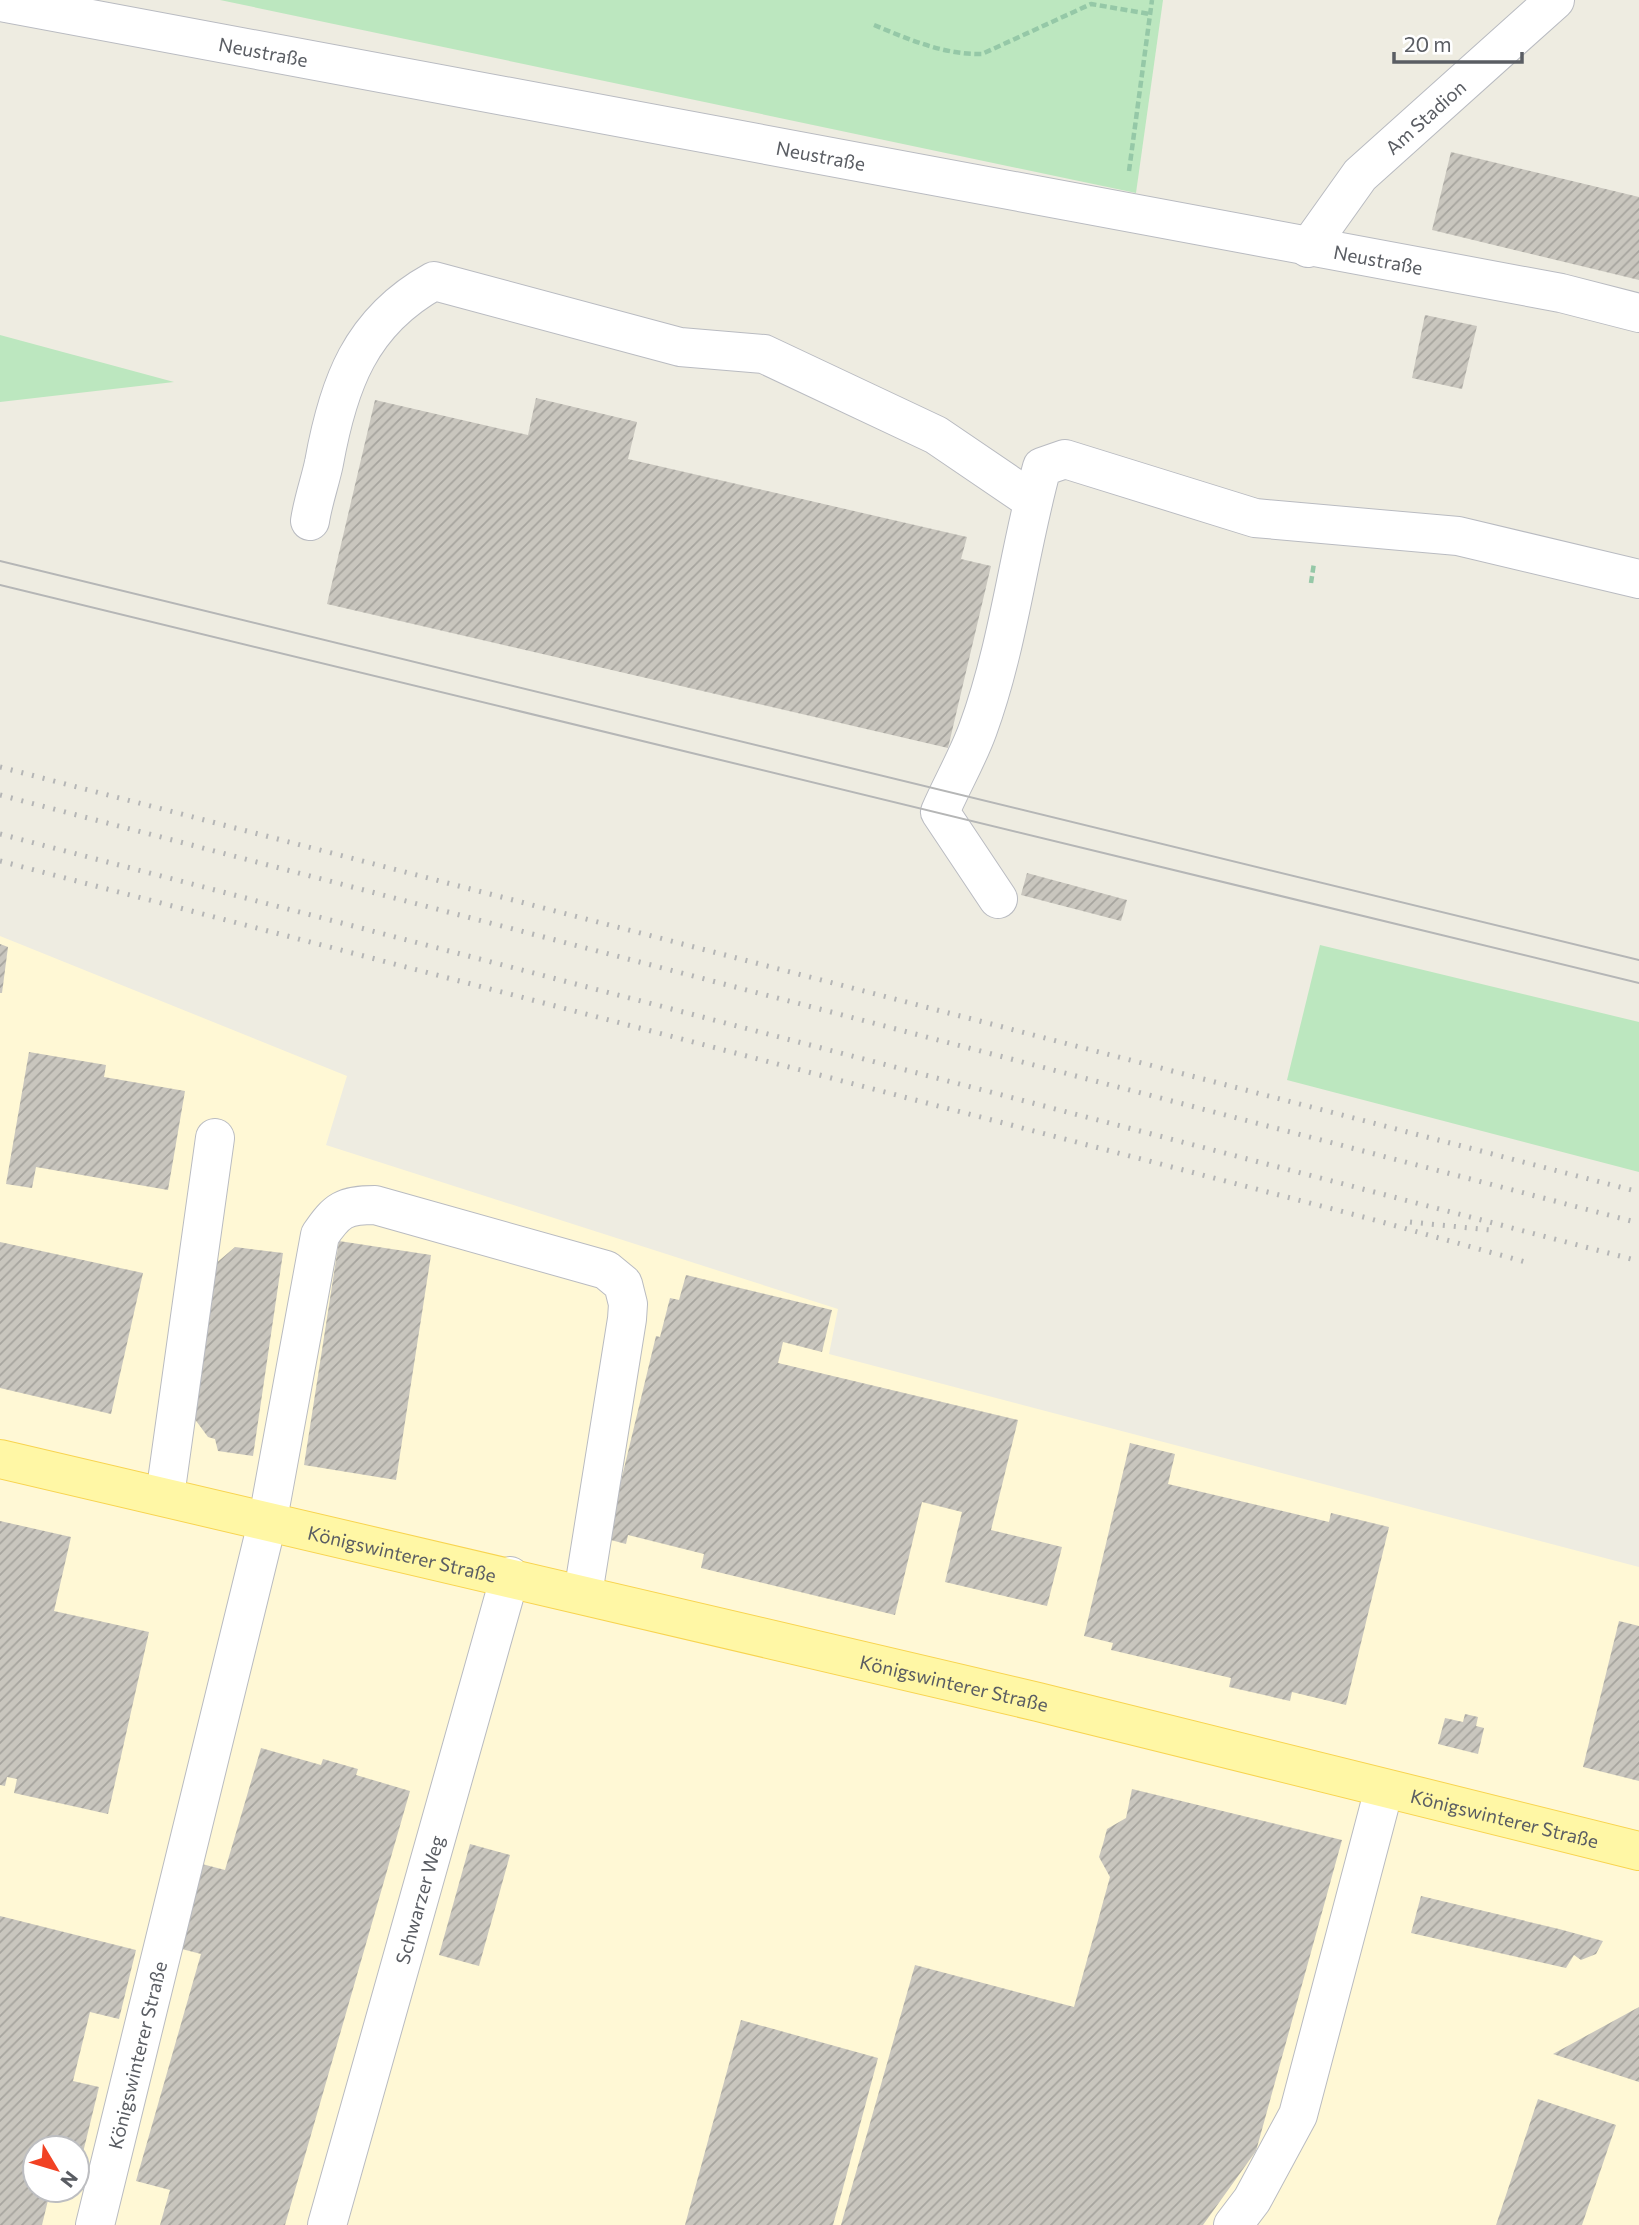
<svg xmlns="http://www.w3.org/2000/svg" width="1639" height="2225" viewBox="0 0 1639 2225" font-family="Commissioner,sans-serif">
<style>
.commercial{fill:#fff8d5;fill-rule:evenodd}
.green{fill:#bce7bf}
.building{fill:url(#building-hatch)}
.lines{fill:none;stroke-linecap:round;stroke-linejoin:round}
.minor-casing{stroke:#b9bbc1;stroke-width:40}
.major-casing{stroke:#f8d450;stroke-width:40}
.path{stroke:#95c8a7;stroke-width:4.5;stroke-dasharray:7 3.5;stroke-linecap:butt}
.minor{stroke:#fff;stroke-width:38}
.major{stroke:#fff7a5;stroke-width:38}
.tram{stroke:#b5b6b6;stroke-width:2}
.rail{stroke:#b5b6b6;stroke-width:5;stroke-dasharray:2 9;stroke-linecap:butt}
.labels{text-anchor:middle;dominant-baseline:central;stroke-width:5;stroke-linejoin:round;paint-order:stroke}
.street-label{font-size:19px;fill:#5a5d63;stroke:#fff}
</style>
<defs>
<pattern id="building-hatch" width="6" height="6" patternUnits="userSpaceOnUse" patternTransform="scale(1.75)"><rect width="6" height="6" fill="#c9c6be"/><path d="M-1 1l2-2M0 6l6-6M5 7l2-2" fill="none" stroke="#a6a49e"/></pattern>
</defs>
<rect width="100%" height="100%" fill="#eeece1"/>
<!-- commercial -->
<path class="commercial" d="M0,936l347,140 -21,69 512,164 -9,45 810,213v658h-1639zM35,2148h42v42h-42z"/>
<!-- green -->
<g class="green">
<polygon points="220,0 1163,0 1136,193"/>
<polygon points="0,335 174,382 0,402"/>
<polygon points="1320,945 1639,1022 1639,1172 1287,1080"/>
</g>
<!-- building -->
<g class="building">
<polygon points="1451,152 1639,197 1639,280 1432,230"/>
<polygon points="1425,315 1477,326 1462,389 1412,378"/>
<polygon points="536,398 637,422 628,459 967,537 961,559 991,566 948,748 327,604 375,400 528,435"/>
<polygon points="1027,873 1127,900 1121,921 1021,895"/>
<polygon points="0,944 8,947 2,993 0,993"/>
<polygon points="29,1052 106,1065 104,1077 185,1091 168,1190 36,1167 32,1188 6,1184"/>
<polygon points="339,1241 431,1255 396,1480 304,1465"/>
<polygon points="0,1242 143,1273 111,1414 0,1388"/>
<polygon points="235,1247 283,1253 253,1456 218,1451 215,1439 208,1437 191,1414 214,1265"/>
<polygon points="686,1275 832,1310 822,1352 783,1342 778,1363 1018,1420 991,1530 1062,1547 1047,1606 945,1582 962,1512 922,1502 895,1615 701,1568 704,1554 628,1535 626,1544 607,1539 656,1336 660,1337 670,1298 679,1300"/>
<polygon points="1130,1443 1175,1454 1168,1484 1329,1522 1331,1513 1389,1527 1346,1705 1292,1692 1290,1701 1229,1687 1231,1678 1111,1650 1113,1643 1084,1636"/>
<polygon points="0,1521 71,1537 54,1611 149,1632 108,1814 14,1793 17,1779 7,1777 5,1786 0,1785"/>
<polygon points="1619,1621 1639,1626 1639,1781 1583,1767"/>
<polygon points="1465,1714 1478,1717 1476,1726 1484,1728 1478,1754 1438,1744 1445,1718 1463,1722"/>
<polygon points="261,1748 321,1765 323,1759 358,1769 356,1775 410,1791 285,2225 160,2225 170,2190 136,2181 201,1954 178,1948 202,1864 225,1870"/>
<polygon points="1132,1789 1342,1840 1256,2151 1203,2225 841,2225 915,1965 1074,2007 1110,1877 1099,1857 1103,1844 1107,1829 1126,1818"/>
<polygon points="470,1844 510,1855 479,1966 439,1955"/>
<polygon points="1421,1896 1559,1929 1603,1941 1596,1954 1581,1960 1574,1955 1566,1968 1411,1933"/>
<polygon points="0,1916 136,1950 119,2019 90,2012 73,2081 99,2087 78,2173 77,2148 35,2148 35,2190 74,2190 72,2197 50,2192 42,2225 0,2225"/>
<polygon points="1639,2007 1639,2082 1553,2054"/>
<polygon points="741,2020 878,2058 833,2225 685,2225"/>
<polygon points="1538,2099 1616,2125 1582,2225 1496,2225"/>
</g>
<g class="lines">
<defs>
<g id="minor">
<path id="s1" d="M0,2l1561,291 78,20"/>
<path id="s2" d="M1308,248l52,-73 195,-175"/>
<path d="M310,521c3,-20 10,-39 14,-58 14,-78 36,-141 110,-182l246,66 84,7 172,81 97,66"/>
<path d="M998,899l-58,-87c12,-28 28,-55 38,-83 31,-85 40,-175 64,-262l23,-8 190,59 203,18 181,43"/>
<polyline points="165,1496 215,1138"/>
<path id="s3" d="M95,2225l173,-706 52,-284c17,-25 24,-30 55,-30l231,65 17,14 5,20 -1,15 -44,275"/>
<path id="s4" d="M327,2225l183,-649"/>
<polyline points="1233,2225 1252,2200 1298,2115 1384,1789"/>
</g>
<g id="major">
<path id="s5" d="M0,1459l1038,243 601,149"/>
</g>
</defs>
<!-- minor casing -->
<use href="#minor" class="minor-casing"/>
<!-- major casing -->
<use href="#major" class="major-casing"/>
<!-- path -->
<g class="path">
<path d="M874,25c34,14 70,30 108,29l109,-50 59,10"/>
<polyline points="1129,171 1152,0"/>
<polyline points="1311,583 1314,563"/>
</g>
<!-- minor -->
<use href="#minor" class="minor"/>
<!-- major -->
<use href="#major" class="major"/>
<!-- tram -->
<g class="tram">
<polyline points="0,561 1639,960"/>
<polyline points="0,585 1639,983"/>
</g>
<!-- rail -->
<g class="rail">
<polyline points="0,767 1639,1192"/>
<polyline points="0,795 1639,1223"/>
<polyline points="0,834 1639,1261"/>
<polyline points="0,861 1371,1219 1529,1263"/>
<polyline points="1410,1222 1490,1230"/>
</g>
</g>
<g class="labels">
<!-- street labels -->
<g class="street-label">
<text stroke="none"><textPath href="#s1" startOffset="268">Neustraße</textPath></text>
<text stroke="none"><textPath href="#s2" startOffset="177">Am Stadion</textPath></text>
<text stroke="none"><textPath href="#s1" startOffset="835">Neustraße</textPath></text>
<text stroke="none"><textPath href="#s1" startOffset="1402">Neustraße</textPath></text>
<text stroke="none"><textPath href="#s5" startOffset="413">Königswinterer Straße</textPath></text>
<text stroke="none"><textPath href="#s5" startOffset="980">Königswinterer Straße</textPath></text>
<text stroke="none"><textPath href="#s5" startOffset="1547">Königswinterer Straße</textPath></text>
<text stroke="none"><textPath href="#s4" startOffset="338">Schwarzer Weg</textPath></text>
<text stroke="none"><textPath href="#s3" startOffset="175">Königswinterer Straße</textPath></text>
</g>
</g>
<!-- north arrow -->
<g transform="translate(56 2169) rotate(128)"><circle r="33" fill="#ffffff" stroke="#bdbec1" stroke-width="2"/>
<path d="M0-5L12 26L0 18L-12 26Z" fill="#f14224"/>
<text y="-10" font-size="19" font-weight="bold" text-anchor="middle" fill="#5a5d63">N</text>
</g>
<!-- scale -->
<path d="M1394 52v10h128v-10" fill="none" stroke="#5a5d63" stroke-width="3.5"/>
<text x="1404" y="52" font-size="21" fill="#5a5d63" stroke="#ffffff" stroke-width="5" paint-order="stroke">20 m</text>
</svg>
